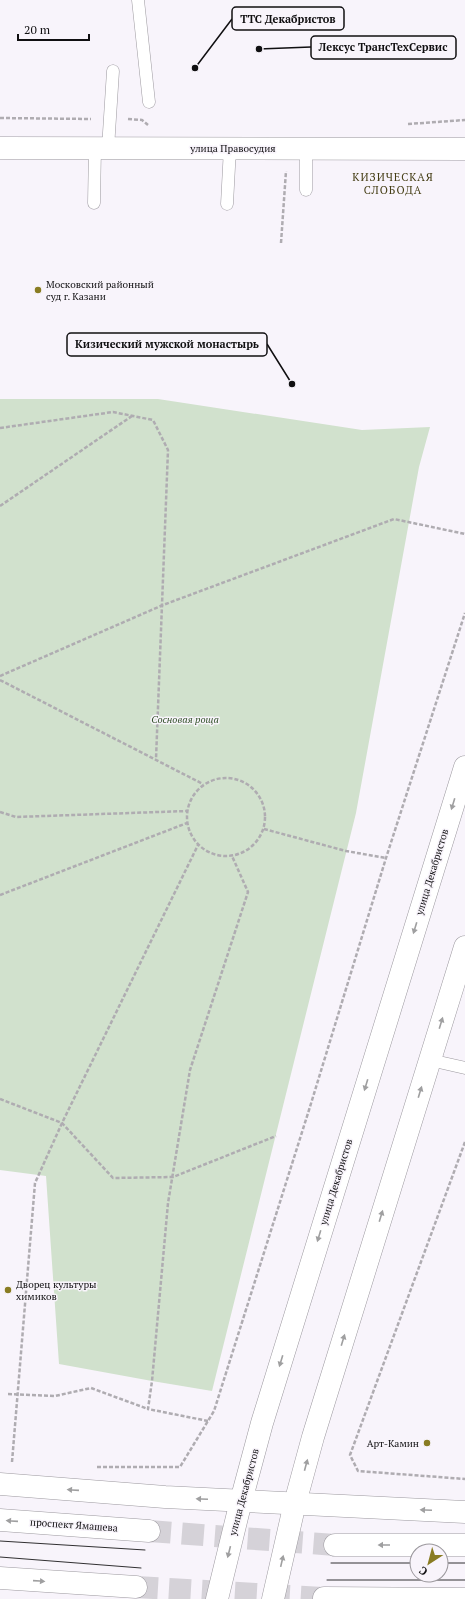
<svg xmlns="http://www.w3.org/2000/svg" width="465" height="1599" viewBox="0 0 465 1599" font-family="'PT Serif',serif">
<style>
.green{fill:#d1e1cd}
.lines{fill:none;stroke-linecap:round;stroke-linejoin:round}
.primary-tunnel{stroke:#d5d2d8;stroke-width:22;stroke-dasharray:22 11;stroke-linecap:butt}
.lane-casing{stroke:#9c999f;stroke-width:13}
.street-casing{stroke:#9c999f;stroke-width:23}
.secondary-casing{stroke:#9c999f;stroke-width:23}
.primary-casing{stroke:#9c999f;stroke-width:23}
.path{stroke:#afacb1;stroke-width:2.5;stroke-dasharray:4 2;stroke-linecap:butt}
.lane{stroke:#fff;stroke-width:12}
.street{stroke:#fff;stroke-width:22}
.secondary{stroke:#fff;stroke-width:22}
.primary{stroke:#fff;stroke-width:22}
.tram{stroke:#313032;stroke-width:1}
.oneway{fill:#9f9fa0}
.poi-dot{fill:#897c22;stroke:#f8f4fb;stroke-width:1.5}
.labels{text-anchor:middle;dominant-baseline:central;stroke-width:3;stroke-linejoin:round;paint-order:stroke}
.street-label{font-size:10px;fill:#100f11;stroke:#f8f4fb}
.poi-label{font-size:10px;fill:#100f11;stroke:#f8f4fb;text-anchor:start}
.park-label{font-size:10px;font-style:italic;fill:#325129;stroke:#f8f4fb}
.neighbourhood-label{font-size:11px;letter-spacing:1px;fill:#443d14;stroke:#f8f4fb}
.leader{fill:none;stroke:#100f11;stroke-width:1.5}
.callout-dot{fill:#100f11;stroke:#f8f4fb;stroke-width:1.5}
.callout{fill:#f8f4fb;stroke:#100f11;stroke-width:1.5}
.callout-label{font-size:11px;text-anchor:middle;font-weight:bold;fill:#100f11}
</style>
<rect width="100%" height="100%" fill="#f8f4fb"/>
<!-- green -->
<polygon class="green" points="0,399 158,399 362,430 430,427 419,467 356,813 212,1391 152,1381 59,1364 46,1176 0,1170"/>
<g class="lines">
<!-- primary-tunnel -->
<g class="primary-tunnel">
<polyline points="149,1531 335,1545"/>
<polyline points="136,1587 324,1598"/>
</g>
<defs>
<g id="lane">
<polyline points="138,0 149,102"/>
<polyline points="108,148 113,71"/>
<polyline points="306,148 306,190"/>
<polyline points="94,203 95,148"/>
<polyline points="227,204 230,148"/>
<polyline points="430,1060 465,1068"/>
</g>
<polyline id="street" points="0,148 465,149"/>
<g id="secondary">
<polyline points="0,1484 165,1497 465,1512"/>
<polyline points="217,1599 241,1501 262,1423 465,767"/>
<polyline points="273,1599 295,1503 313,1437 465,947"/>
</g>
<g id="primary">
<polyline points="0,1520 149,1531"/>
<polyline points="335,1545 465,1545"/>
<polyline points="0,1578 136,1587"/>
<polyline points="324,1598 465,1599"/>
</g>
</defs>
<!-- lane casing -->
<use href="#lane" class="lane-casing"/>
<!-- street casing -->
<use href="#street" class="street-casing"/>
<!-- secondary casing -->
<use href="#secondary" class="secondary-casing"/>
<!-- primary casing -->
<use href="#primary" class="primary-casing"/>
<!-- path -->
<g class="path">
<polyline points="0,118 91,119"/>
<polyline points="128,119 142,120 148,125"/>
<polyline points="408,124 465,120"/>
<polyline points="281,243 286,171"/>
<polyline points="0,428 113,412 153,420 168,450 156,759"/>
<polyline points="0,506 132,416"/>
<polyline points="0,676 163,605 394,519 465,534"/>
<polyline points="0,680 203,784"/>
<circle cx="226" cy="817" r="39"/>
<polyline points="0,812 16,817 187,811"/>
<polyline points="264,829 346,851 386,858"/>
<polyline points="0,895 187,823"/>
<polyline points="0,1099 62,1123 113,1178 173,1177 276,1136"/>
<polyline points="465,1142 350,1455 358,1471 465,1479"/>
<polyline points="8,1394 55,1396 91,1388 148,1409"/>
<polyline points="208,1421 148,1409 152,1381 168,1203 190,1070 248,892 232,856"/>
<polyline points="12,1462 35,1183 62,1123 198,845"/>
<polyline points="97,1467 180,1467 214,1411 309,1110 386,858 465,613"/>
</g>
<!-- lane -->
<use href="#lane" class="lane"/>
<!-- street -->
<use href="#street" class="street"/>
<!-- secondary -->
<use href="#secondary" class="secondary"/>
<!-- primary -->
<use href="#primary" class="primary"/>
<!-- tram -->
<g class="tram">
<polyline points="0,1541 145,1550"/>
<polyline points="0,1557 141,1568"/>
<polyline points="331,1563 417,1563"/>
<polyline points="441,1563 465,1563"/>
<polyline points="327,1580 465,1580"/>
</g>
</g>
<!-- one-way arrows -->
<defs><path id="oneway-solid" d="M-6-.8H1V-3.2L6.5 0L1 3.2V.8H-6Z"/></defs>
<g class="oneway">
<use href="#oneway-solid" transform="translate(453 804) rotate(107)"/>
<use href="#oneway-solid" transform="translate(415 928) rotate(107)"/>
<use href="#oneway-solid" transform="translate(441 1023) rotate(-73)"/>
<use href="#oneway-solid" transform="translate(366 1085) rotate(107)"/>
<use href="#oneway-solid" transform="translate(420 1092) rotate(-73)"/>
<use href="#oneway-solid" transform="translate(381 1216) rotate(-73)"/>
<use href="#oneway-solid" transform="translate(319 1236) rotate(107)"/>
<use href="#oneway-solid" transform="translate(343 1340) rotate(-73)"/>
<use href="#oneway-solid" transform="translate(281 1361) rotate(107)"/>
<use href="#oneway-solid" transform="translate(306 1465) rotate(-75)"/>
<use href="#oneway-solid" transform="translate(73 1490) rotate(-176)"/>
<use href="#oneway-solid" transform="translate(202 1499) rotate(-178)"/>
<use href="#oneway-solid" transform="translate(426 1510) rotate(-177)"/>
<use href="#oneway-solid" transform="translate(12 1521) rotate(-176)"/>
<use href="#oneway-solid" transform="translate(384 1545) rotate(-180)"/>
<use href="#oneway-solid" transform="translate(229 1552) rotate(104)"/>
<use href="#oneway-solid" transform="translate(282 1561) rotate(-77)"/>
<use href="#oneway-solid" transform="translate(39 1581) rotate(4)"/>
</g>
<!-- markers -->
<g class="poi-dot">
<circle cx="38" cy="290" r="4"/>
<circle cx="8" cy="1290" r="4"/>
<circle cx="427" cy="1443" r="4"/>
</g>
<g class="labels">
<!-- street labels -->
<g class="street-label">
<text x="233" y="148">улица Правосудия</text>
<text transform="translate(432 872) rotate(-73)">улица Декабристов</text>
<text transform="translate(336 1182) rotate(-73)">улица Декабристов</text>
<text transform="translate(244 1492) rotate(-75)">улица Декабристов</text>
<text transform="translate(74 1525) rotate(4)">проспект Ямашева</text>
</g>
<!-- poi labels -->
<g class="poi-label">
<text x="46" y="284">Московский районный<tspan x="46" dy="12">суд г. Казани</tspan></text>
<text x="16" y="1284">Дворец культуры<tspan x="16" dy="12">химиков</tspan></text>
<text x="419" y="1443" text-anchor="end">Арт-Камин</text>
</g>
<!-- park labels -->
<g class="park-label">
<text x="185" y="719">Сосновая роща</text>
</g>
<!-- neighbourhood labels -->
<g class="neighbourhood-label">
<text x="393" y="177">КИЗИЧЕСКАЯ<tspan x="393" dy="13">СЛОБОДА</tspan></text>
</g>
</g>
<!-- callouts -->
<path class="leader" d="M195 68L232 19M259 49L311 47M292 384L267 344"/>
<g class="callout-dot">
<circle cx="195" cy="68" r="4"/>
<circle cx="259" cy="49" r="4"/>
<circle cx="292" cy="384" r="4"/>
</g>
<g class="callout">
<rect x="232" y="7" width="112" height="23" rx="4"/>
<rect x="311" y="36" width="145" height="23" rx="4"/>
<rect x="67" y="333" width="200" height="23" rx="4"/>
</g>
<g class="callout-label">
<text x="288" y="23">ТТС Декабристов</text>
<text x="383" y="51">Лексус ТрансТехСервис</text>
<text x="167" y="348">Кизический мужской монастырь</text>
</g>
<!-- north arrow -->
<g transform="translate(429 1563) rotate(216)"><circle r="19" fill="#f8f4fb" stroke="#9b989d"/>
<path d="M0-3L7 15L0 10L-7 15Z" fill="#897c22"/>
<text y="-6" font-size="11" font-weight="bold" text-anchor="middle" fill="#100f11">С</text>
</g>
<!-- scale -->
<path d="M18 34v6h71v-6" fill="none" stroke="#100f11" stroke-width="2"/>
<text x="24" y="34" font-size="12" fill="#100f11" stroke="#f8f4fb" stroke-width="3" paint-order="stroke">20 m</text>
</svg>
